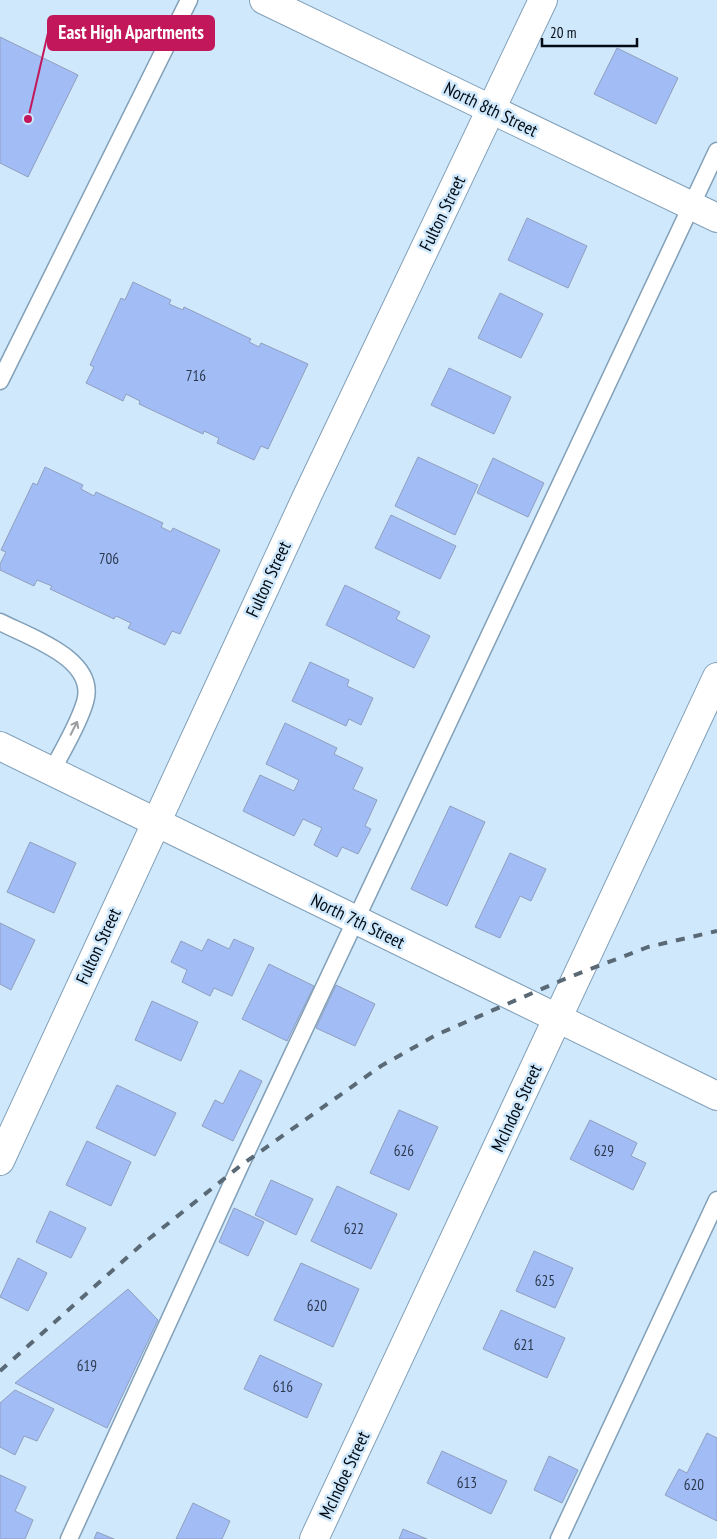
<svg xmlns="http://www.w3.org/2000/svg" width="717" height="1539" viewBox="0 0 717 1539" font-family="'PT Sans Narrow',sans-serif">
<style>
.building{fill:#a2bdf6;stroke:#909fbe}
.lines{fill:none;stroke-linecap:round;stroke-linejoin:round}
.service-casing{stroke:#82a0b8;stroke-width:19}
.minor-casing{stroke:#82a0b8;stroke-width:30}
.tertiary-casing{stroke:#82a0b8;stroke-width:30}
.service{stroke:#fff;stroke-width:16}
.minor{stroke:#fff;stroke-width:28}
.tertiary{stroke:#fff;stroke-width:28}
.rail{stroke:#5a6976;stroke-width:4;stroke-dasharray:9 9;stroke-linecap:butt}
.oneway{stroke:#9a9ea1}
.labels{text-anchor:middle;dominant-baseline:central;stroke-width:5;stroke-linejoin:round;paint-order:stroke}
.number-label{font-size:15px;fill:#2b384c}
.street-label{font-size:18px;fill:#030c14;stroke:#cfe8fc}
.leader{fill:none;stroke:#c2185b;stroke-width:2}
.callout-dot{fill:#c2185b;stroke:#cfe8fc;stroke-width:2}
.callout{fill:#c2185b;stroke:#c2185b;stroke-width:2}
.callout-label{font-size:19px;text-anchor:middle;font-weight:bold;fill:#fff}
</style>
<rect width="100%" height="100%" fill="#cfe8fc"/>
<!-- building -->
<g class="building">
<polygon points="0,37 78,75 28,177 0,163"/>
<polygon points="617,48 678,78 656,124 594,94"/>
<polygon points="527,218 587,246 568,288 508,260"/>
<polygon points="133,282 171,300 169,304 183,310 184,307 251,339 249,342 259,347 261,343 308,364 268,449 261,446 254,460 217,443 219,438 204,431 203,434 139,404 140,401 126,394 123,401 86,383 94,367 90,365 121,298 125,300"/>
<polygon points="500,293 543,314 521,358 478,338"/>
<polygon points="449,368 511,397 494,434 431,405"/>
<polygon points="418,457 478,485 455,535 395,506"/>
<polygon points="493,458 544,483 528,517 477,493"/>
<polygon points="45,467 83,485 81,489 94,496 96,492 163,523 161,527 171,532 173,528 220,550 180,634 172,631 165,645 128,628 131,623 116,616 114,619 50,589 52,586 37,580 34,586 0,570 0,564 6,552 1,550 33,483 37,485"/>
<polygon points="391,515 456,546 440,579 375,548"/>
<polygon points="345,585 400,612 396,619 430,636 414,668 326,625"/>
<polygon points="310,662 349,680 347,686 373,698 361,725 349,719 346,726 292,701"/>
<polygon points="285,723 337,748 334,754 363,768 353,789 377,800 365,826 371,829 358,854 342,847 337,857 314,845 322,828 303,819 294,836 243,811 260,775 294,791 299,780 266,764"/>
<polygon points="450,806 485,822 447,906 411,889"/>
<polygon points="30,842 76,863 54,913 7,892"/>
<polygon points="510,853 546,869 531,901 520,896 500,938 475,927"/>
<polygon points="0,923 35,940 11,990 0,984"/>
<polygon points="208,939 229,949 234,939 254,948 232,996 214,988 210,996 182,982 187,970 171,962 181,941 202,951"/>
<polygon points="269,964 314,986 287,1041 242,1019"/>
<polygon points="336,985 375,1004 355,1046 316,1028"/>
<polygon points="152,1001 198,1022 181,1061 135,1040"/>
<polygon points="240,1070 262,1081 233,1141 202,1126 215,1100 223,1104"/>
<polygon points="117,1085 176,1113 155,1156 96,1128"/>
<polygon points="399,1110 438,1127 409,1190 370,1173"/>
<polygon points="590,1120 637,1143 631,1156 646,1163 633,1190 570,1159"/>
<polygon points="87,1141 131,1162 111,1206 66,1185"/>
<polygon points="271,1180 313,1199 296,1235 255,1215"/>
<polygon points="337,1186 397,1214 371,1269 311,1241"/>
<polygon points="234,1208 264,1222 248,1256 219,1242"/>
<polygon points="50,1211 86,1228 71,1258 36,1242"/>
<polygon points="534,1251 573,1268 555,1308 516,1291"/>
<polygon points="18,1258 47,1273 28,1311 0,1297"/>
<polygon points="301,1263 359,1289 333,1347 274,1320"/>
<polygon points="128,1289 158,1320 107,1428 15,1383"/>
<polygon points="501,1310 565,1338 547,1378 483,1349"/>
<polygon points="260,1355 322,1384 307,1418 244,1389"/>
<polygon points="15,1390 54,1409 37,1441 24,1436 15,1455 0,1447 0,1403"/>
<polygon points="707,1433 717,1438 717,1521 665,1495 679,1469 687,1473"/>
<polygon points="442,1451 507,1481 491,1514 427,1483"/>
<polygon points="549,1456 578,1470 562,1503 534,1490"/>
<polygon points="0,1475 26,1487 15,1511 33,1520 25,1539 0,1539"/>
<polygon points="193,1503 230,1521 222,1539 176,1539"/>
<polygon points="403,1529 427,1539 399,1539"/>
<polygon points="97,1532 114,1539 94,1539"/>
</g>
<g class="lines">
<defs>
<g id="service">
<polyline points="0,381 189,0"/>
<path d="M0,622c29,15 98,37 85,80 -7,24 -22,47 -33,69"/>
<polyline points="69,1539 240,1166 717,151"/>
<polyline points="559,1539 717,1200"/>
</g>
<g id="minor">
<polyline points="264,0 717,218"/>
<polyline points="0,1161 308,494 543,0"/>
<polyline points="314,1539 717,677"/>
</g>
<polyline id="tertiary" points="0,746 717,1096"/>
</defs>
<!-- service casing -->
<use href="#service" class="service-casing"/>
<!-- minor casing -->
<use href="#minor" class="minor-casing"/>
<!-- tertiary casing -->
<use href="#tertiary" class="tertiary-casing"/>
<!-- service -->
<use href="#service" class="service"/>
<!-- minor -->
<use href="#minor" class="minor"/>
<!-- tertiary -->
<use href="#tertiary" class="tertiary"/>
<!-- rail -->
<polyline class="rail" points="0,1371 140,1246 240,1166 381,1066 436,1035 567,978 648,947 717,931"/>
</g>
<!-- one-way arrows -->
<defs><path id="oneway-shaft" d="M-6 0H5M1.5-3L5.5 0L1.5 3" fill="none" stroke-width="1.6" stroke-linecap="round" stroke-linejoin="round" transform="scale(1.25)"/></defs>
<use class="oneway" href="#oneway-shaft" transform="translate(74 728) rotate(-63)"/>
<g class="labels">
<!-- number labels -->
<g class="number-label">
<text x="196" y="375">716</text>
<text x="109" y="558">706</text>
<text x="404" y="1150">626</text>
<text x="604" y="1150">629</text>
<text x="354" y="1228">622</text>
<text x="545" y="1280">625</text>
<text x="317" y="1305">620</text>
<text x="524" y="1344">621</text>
<text x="87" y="1365">619</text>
<text x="283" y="1386">616</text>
<text x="467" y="1482">613</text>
<text x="694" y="1484">620</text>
</g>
<!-- street labels -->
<g class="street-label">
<text transform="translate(491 109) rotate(26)">North 8th Street</text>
<text transform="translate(442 213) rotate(-64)">Fulton Street</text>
<text transform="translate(268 579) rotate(-65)">Fulton Street</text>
<text transform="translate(358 921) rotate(26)">North 7th Street</text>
<text transform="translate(98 946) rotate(-65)">Fulton Street</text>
<text transform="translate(516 1108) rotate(-65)">McIndoe Street</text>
<text transform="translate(344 1475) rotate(-65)">McIndoe Street</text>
</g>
</g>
<!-- callouts -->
<path class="leader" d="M28 119L48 33"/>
<circle class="callout-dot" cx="28" cy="119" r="5"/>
<rect class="callout" x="48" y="16" width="166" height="34" rx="5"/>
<g class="callout-label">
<text x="131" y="39">East High Apartments</text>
</g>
<!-- scale -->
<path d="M542 38v8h95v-8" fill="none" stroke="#030c14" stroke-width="2.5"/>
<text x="550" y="38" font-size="15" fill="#030c14" stroke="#cfe8fc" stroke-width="4" paint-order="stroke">20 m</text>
</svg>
